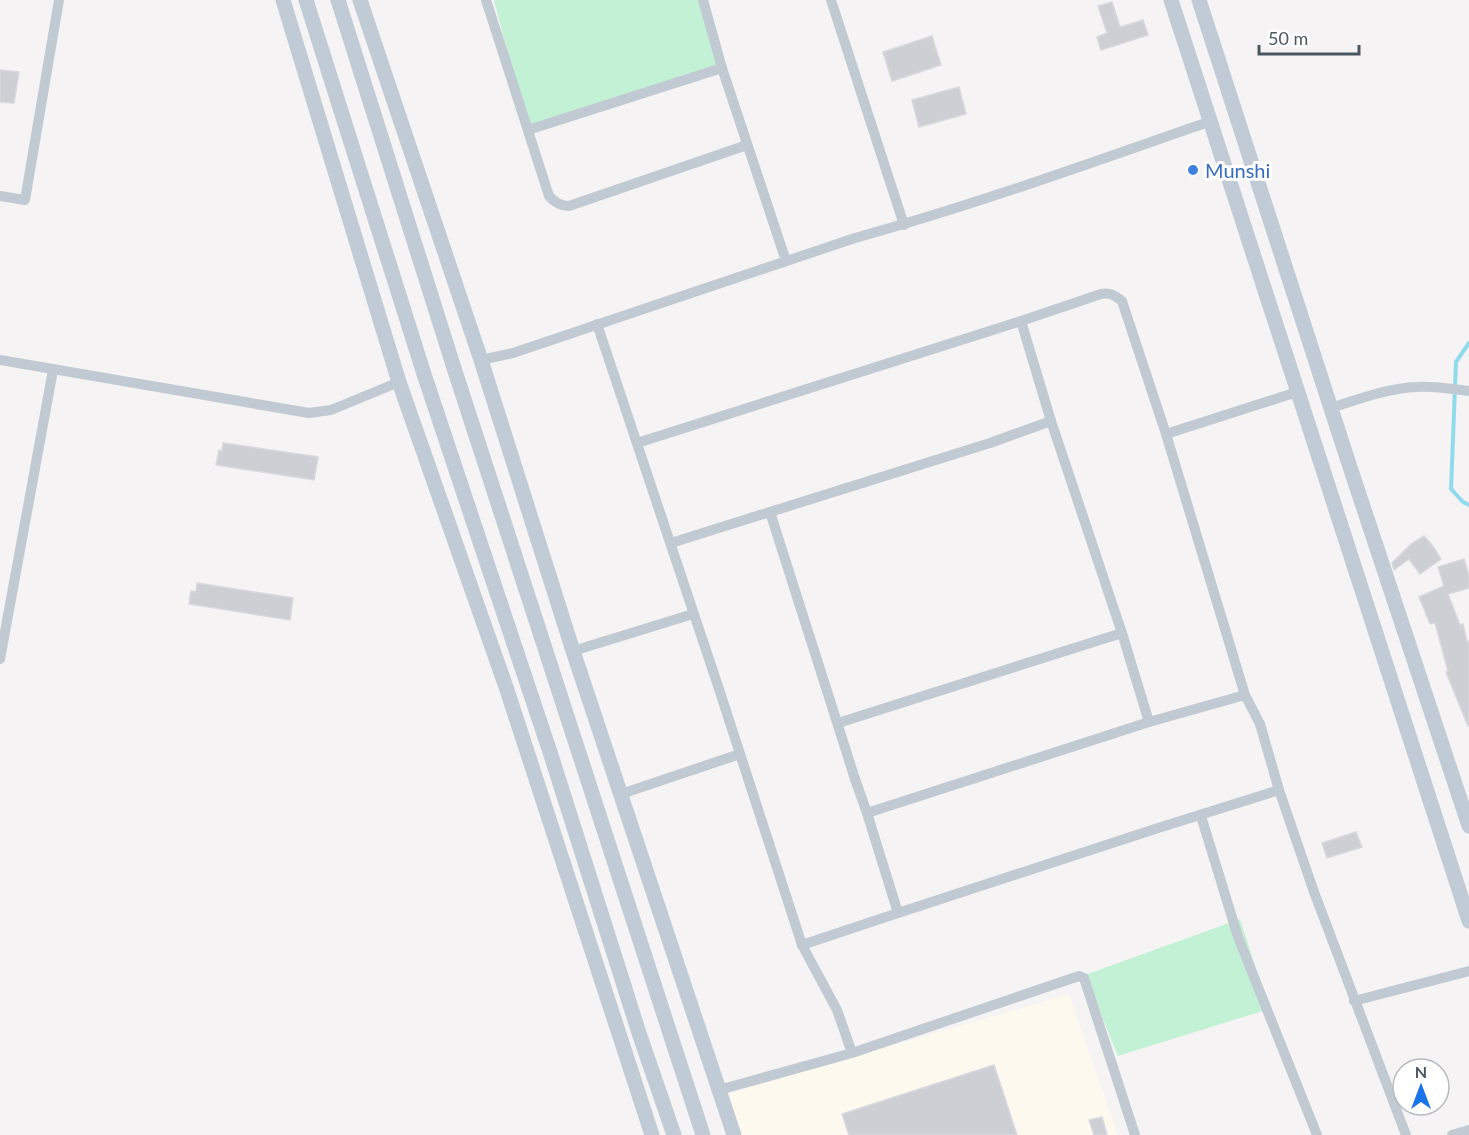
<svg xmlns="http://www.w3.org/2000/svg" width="1469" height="1135" viewBox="0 0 1469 1135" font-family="Lato,sans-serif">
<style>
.commercial{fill:#fdf9ef}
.green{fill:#c3f1d5}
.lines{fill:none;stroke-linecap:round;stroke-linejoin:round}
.stream{stroke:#90daee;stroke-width:4}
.building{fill:#cdcfd5;stroke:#d7d9de;stroke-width:1.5}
.street{stroke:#c1cad2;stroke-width:10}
.secondary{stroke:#c1cbd6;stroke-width:15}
.shop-dot{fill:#3f7fe0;stroke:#fff;stroke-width:2}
.labels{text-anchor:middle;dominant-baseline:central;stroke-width:6;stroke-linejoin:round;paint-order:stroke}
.shop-label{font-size:20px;fill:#366cbe;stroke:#fff;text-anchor:start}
</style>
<rect width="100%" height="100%" fill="#f5f3f3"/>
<!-- commercial -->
<polygon class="commercial" points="1069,994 1118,1135 740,1135 727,1094"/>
<!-- green -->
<g class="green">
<polygon points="494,0 698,0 722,68 528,130"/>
<polygon points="1240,919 1269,1009 1118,1056 1085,975"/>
</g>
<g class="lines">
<!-- stream -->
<polyline class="stream" points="1469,343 1456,362 1451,489 1463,502 1469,505"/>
</g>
<!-- building -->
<g class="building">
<polygon points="1112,2 1120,27 1143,20 1148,35 1101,50 1097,37 1107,33 1098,6"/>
<polygon points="932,36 941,65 892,81 883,52"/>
<polygon points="0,70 19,72 14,103 0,102"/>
<polygon points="959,87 966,114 919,127 912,100"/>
<polygon points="223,443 318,457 314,480 216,465 219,450 222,451"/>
<polygon points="1424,536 1432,545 1441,559 1420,574 1409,559 1394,570 1392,563 1411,544"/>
<polygon points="1464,559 1469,576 1469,588 1448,594 1460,625 1463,624 1467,642 1469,641 1469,726 1468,726 1446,672 1448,671 1435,623 1430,624 1419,597 1444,586 1438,567"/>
<polygon points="197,583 293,598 290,620 189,604 191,591 196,592"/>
<polygon points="1356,832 1362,847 1327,858 1322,843"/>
<polygon points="994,1065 1017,1135 849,1135 842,1114"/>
<polygon points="1102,1117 1107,1135 1094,1135 1089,1120"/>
</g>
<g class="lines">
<!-- street -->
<g class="street">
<path d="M486,0l63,196c5,6 12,10 20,10l178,-61"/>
<polyline points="703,0 722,68 786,261"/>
<polyline points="831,0 904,225"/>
<polyline points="528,130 722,68"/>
<polyline points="0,196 25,200 59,0"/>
<polyline points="1021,321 1051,421 1122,633 1149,722"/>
<polyline points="597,324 719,689 802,945 837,1010 852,1053"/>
<polyline points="0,360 309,413 331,410 399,382"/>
<path d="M481,360l32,-7 342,-115c120,-33 238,-76 356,-117"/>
<path d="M1331,408c28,-9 57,-20 86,-21 17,-1 35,2 52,4"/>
<polyline points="1166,434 1297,392"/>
<path d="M637,443l384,-122 80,-27c9,-2 14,2 21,7l44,133 79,261 15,29 19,66 35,102 92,243"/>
<polyline points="770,512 855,779 867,813 898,913"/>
<polyline points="671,543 990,443 1051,421"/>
<polyline points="573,651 693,614"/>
<polyline points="0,659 53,370"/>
<polyline points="838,723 1122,633"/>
<polyline points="621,794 740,754"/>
<polyline points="867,813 1149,722 1245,695"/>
<polyline points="1201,816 1238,937 1317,1135"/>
<polyline points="802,945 898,913 1155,829 1279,790"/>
<polyline points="1354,1001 1469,971"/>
<polyline points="719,1090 852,1053 1079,976 1084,978 1135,1135"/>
<polyline points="1452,1135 1469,1130"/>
</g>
<!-- secondary -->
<g class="secondary">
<polyline points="283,0 399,382 506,687 652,1135"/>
<polyline points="306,0 424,374 551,755 639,1033 674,1135"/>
<polyline points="338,0 454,368 703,1135"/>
<polyline points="360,0 481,360 573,651 734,1135"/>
<polyline points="1171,0 1469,921"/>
<polyline points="1199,0 1348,461 1469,826"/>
</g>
</g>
<!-- markers -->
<circle class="shop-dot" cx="1193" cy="170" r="6"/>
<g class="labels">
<!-- shop labels -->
<g class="shop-label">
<text x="1205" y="170">Munshi</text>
</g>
</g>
<!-- north arrow -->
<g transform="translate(1421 1087)"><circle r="28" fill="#ffffff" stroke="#b7bbc0" stroke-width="1.5"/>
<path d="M0-4.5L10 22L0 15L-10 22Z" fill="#1a73e8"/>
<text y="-9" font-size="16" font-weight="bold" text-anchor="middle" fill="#4a5661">N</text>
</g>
<!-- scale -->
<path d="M1259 45v9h100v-9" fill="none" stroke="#4a5661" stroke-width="3"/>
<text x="1268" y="45" font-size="18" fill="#4a5661" stroke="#ffffff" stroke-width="4.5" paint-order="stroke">50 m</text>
</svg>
